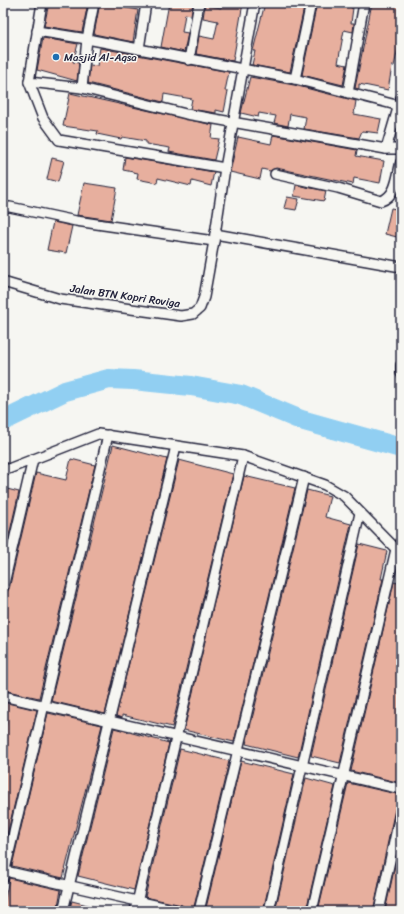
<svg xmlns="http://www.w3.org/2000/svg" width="404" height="914" viewBox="0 0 404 914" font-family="Sriracha,sans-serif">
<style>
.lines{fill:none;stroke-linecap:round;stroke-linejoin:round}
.river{stroke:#91cff2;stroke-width:20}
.building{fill:#e7af9e;stroke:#22223b}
.minor-casing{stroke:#22223b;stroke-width:12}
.minor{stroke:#f6f6f2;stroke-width:9}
.poi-dot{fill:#1f6fb2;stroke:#f6f6f2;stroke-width:1.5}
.labels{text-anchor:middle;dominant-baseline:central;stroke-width:3;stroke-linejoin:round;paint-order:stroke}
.poi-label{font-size:11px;fill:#22223b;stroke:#f6f6f2;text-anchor:start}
.street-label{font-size:11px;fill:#22223b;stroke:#f6f6f2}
</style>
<rect width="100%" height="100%" fill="#f6f6f2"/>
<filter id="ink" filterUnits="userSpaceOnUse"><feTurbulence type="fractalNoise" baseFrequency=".025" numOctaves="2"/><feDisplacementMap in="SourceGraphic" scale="8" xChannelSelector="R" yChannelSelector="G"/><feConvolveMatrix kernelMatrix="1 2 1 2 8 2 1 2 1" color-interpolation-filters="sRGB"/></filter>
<g filter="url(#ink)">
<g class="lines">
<!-- river -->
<polyline class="river" points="3,421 65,391 109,379 133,380 191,386 241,395 301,420 401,448"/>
</g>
<!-- building -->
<g class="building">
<polygon points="49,3 88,3 82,32 44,26"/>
<polygon points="100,3 138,10 133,42 94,34"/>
<polygon points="169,3 193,3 191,15 185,14 182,32 188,33 184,52 161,47"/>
<polygon points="222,3 243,3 233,61 196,54 199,36 214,39 218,21 203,18 205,5 221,8"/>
<polygon points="265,3 305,3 290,72 252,65 255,51 253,51"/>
<polygon points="317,3 352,3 351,8 353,8 351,23 354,23 353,32 344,30 338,63 347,65 343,85 302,75"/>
<polygon points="372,3 401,3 401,21 397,44 399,44 394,66 392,66 388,90 359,84 359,89 355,88"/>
<polygon points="43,38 78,44 73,62 79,63 77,81 37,70"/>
<polygon points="100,48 229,72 225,91 228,91 224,112 216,110 216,113 190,109 192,99 164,94 163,102 88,83 90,65 97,66"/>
<polygon points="250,77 294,85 356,101 354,114 381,119 378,133 362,131 359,138 304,129 306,117 290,114 288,126 274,123 276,116 259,113 258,117 241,113"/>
<polygon points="70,93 213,125 211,138 219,139 214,160 169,152 170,148 146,144 146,141 122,137 121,139 97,134 98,131 63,126"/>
<polygon points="273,135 357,150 356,156 384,161 380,183 354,178 353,184 276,168 270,171 262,169 260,179 230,172 238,137 271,144"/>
<polygon points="125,157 214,172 211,186 192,181 191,186 158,178 157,183 137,179 138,173 123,170"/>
<polygon points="52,158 64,161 58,182 47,179"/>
<polygon points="84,183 117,188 111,220 77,215"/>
<polygon points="296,185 326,191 324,201 294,196"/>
<polygon points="287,197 299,199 296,210 284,208"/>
<polygon points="391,208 401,210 401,238 385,234"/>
<polygon points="53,222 72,226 66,253 47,250"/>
<polygon points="113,445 167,459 105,714 51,701"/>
<polygon points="71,459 95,465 39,698 3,690 3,594 9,589 36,473 66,480"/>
<polygon points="179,460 233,474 172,727 122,715 122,718 116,716"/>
<polygon points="244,476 295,488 234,742 184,730"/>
<polygon points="3,488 19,492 3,562"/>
<polygon points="307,490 330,496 325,517 351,524 298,757 246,744"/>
<polygon points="359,544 387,551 381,579 383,579 340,763 311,756"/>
<polygon points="394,582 401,584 401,783 351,771"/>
<polygon points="3,702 37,710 3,852 3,736 7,721 3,720"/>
<polygon points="48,713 102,725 63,878 12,866"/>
<polygon points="114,728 169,743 134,890 78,876"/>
<polygon points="180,749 229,761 193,911 187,911 182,905 145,897"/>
<polygon points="241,761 294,774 263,911 219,911 206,908"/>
<polygon points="306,778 335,786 306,911 275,911"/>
<polygon points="348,783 401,795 401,804 395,809 373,911 318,911"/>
<polygon points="401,838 401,911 385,911"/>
<polygon points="9,878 61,890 57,911 3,911"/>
<polygon points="72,901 99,908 98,911 69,911"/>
</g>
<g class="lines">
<defs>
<g id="minor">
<polyline points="42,3 29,82 82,88 186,114 386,149 401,149"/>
<polyline points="37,31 87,39 295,79 400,106"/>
<polyline points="139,49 146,3"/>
<polyline points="189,60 199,3"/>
<polyline points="295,79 311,3"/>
<polyline points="29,82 43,118 59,140 225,168"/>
<polyline points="82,88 87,39 94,3"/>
<polyline points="348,93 364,3"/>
<polyline points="386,149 401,98"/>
<path d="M275,174l63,14 43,13c16,-5 16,-26 20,-39"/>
<polyline points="3,207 10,207 76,221 214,241"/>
<polyline points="215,234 401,267"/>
<polyline points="3,282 60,299 181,316 193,314 200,308 204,297 214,241 225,168 255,3"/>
<polyline points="401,365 401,373"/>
<polyline points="3,471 98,434 243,456 325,485 344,496 401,554"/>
<polyline points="3,588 33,459"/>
<polyline points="3,696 401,789"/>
<polyline points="5,871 181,911"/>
<polyline points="3,878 108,435"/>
<polyline points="63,911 176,446"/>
<polyline points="135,911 243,456"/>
<polyline points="199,911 304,477"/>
<polyline points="269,911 360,513"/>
<polyline points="312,911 396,549"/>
<polyline points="379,911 401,810"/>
</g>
</defs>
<!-- minor casing -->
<use href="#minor" class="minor-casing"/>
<!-- minor -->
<use href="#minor" class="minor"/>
</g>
</g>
<!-- markers -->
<circle class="poi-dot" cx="56" cy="57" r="4"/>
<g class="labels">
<!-- poi labels -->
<g class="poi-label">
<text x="64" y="57">Masjid Al-Aqsa</text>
</g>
<!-- street labels -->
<g class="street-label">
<text transform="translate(125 296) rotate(8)">Jalan BTN Kopri Roviga</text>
</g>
</g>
<!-- margin -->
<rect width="404" height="914" fill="none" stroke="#f6f6f2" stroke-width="16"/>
<rect x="8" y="8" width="388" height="898" fill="none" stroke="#22223b" stroke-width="1.5" filter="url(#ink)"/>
</svg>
